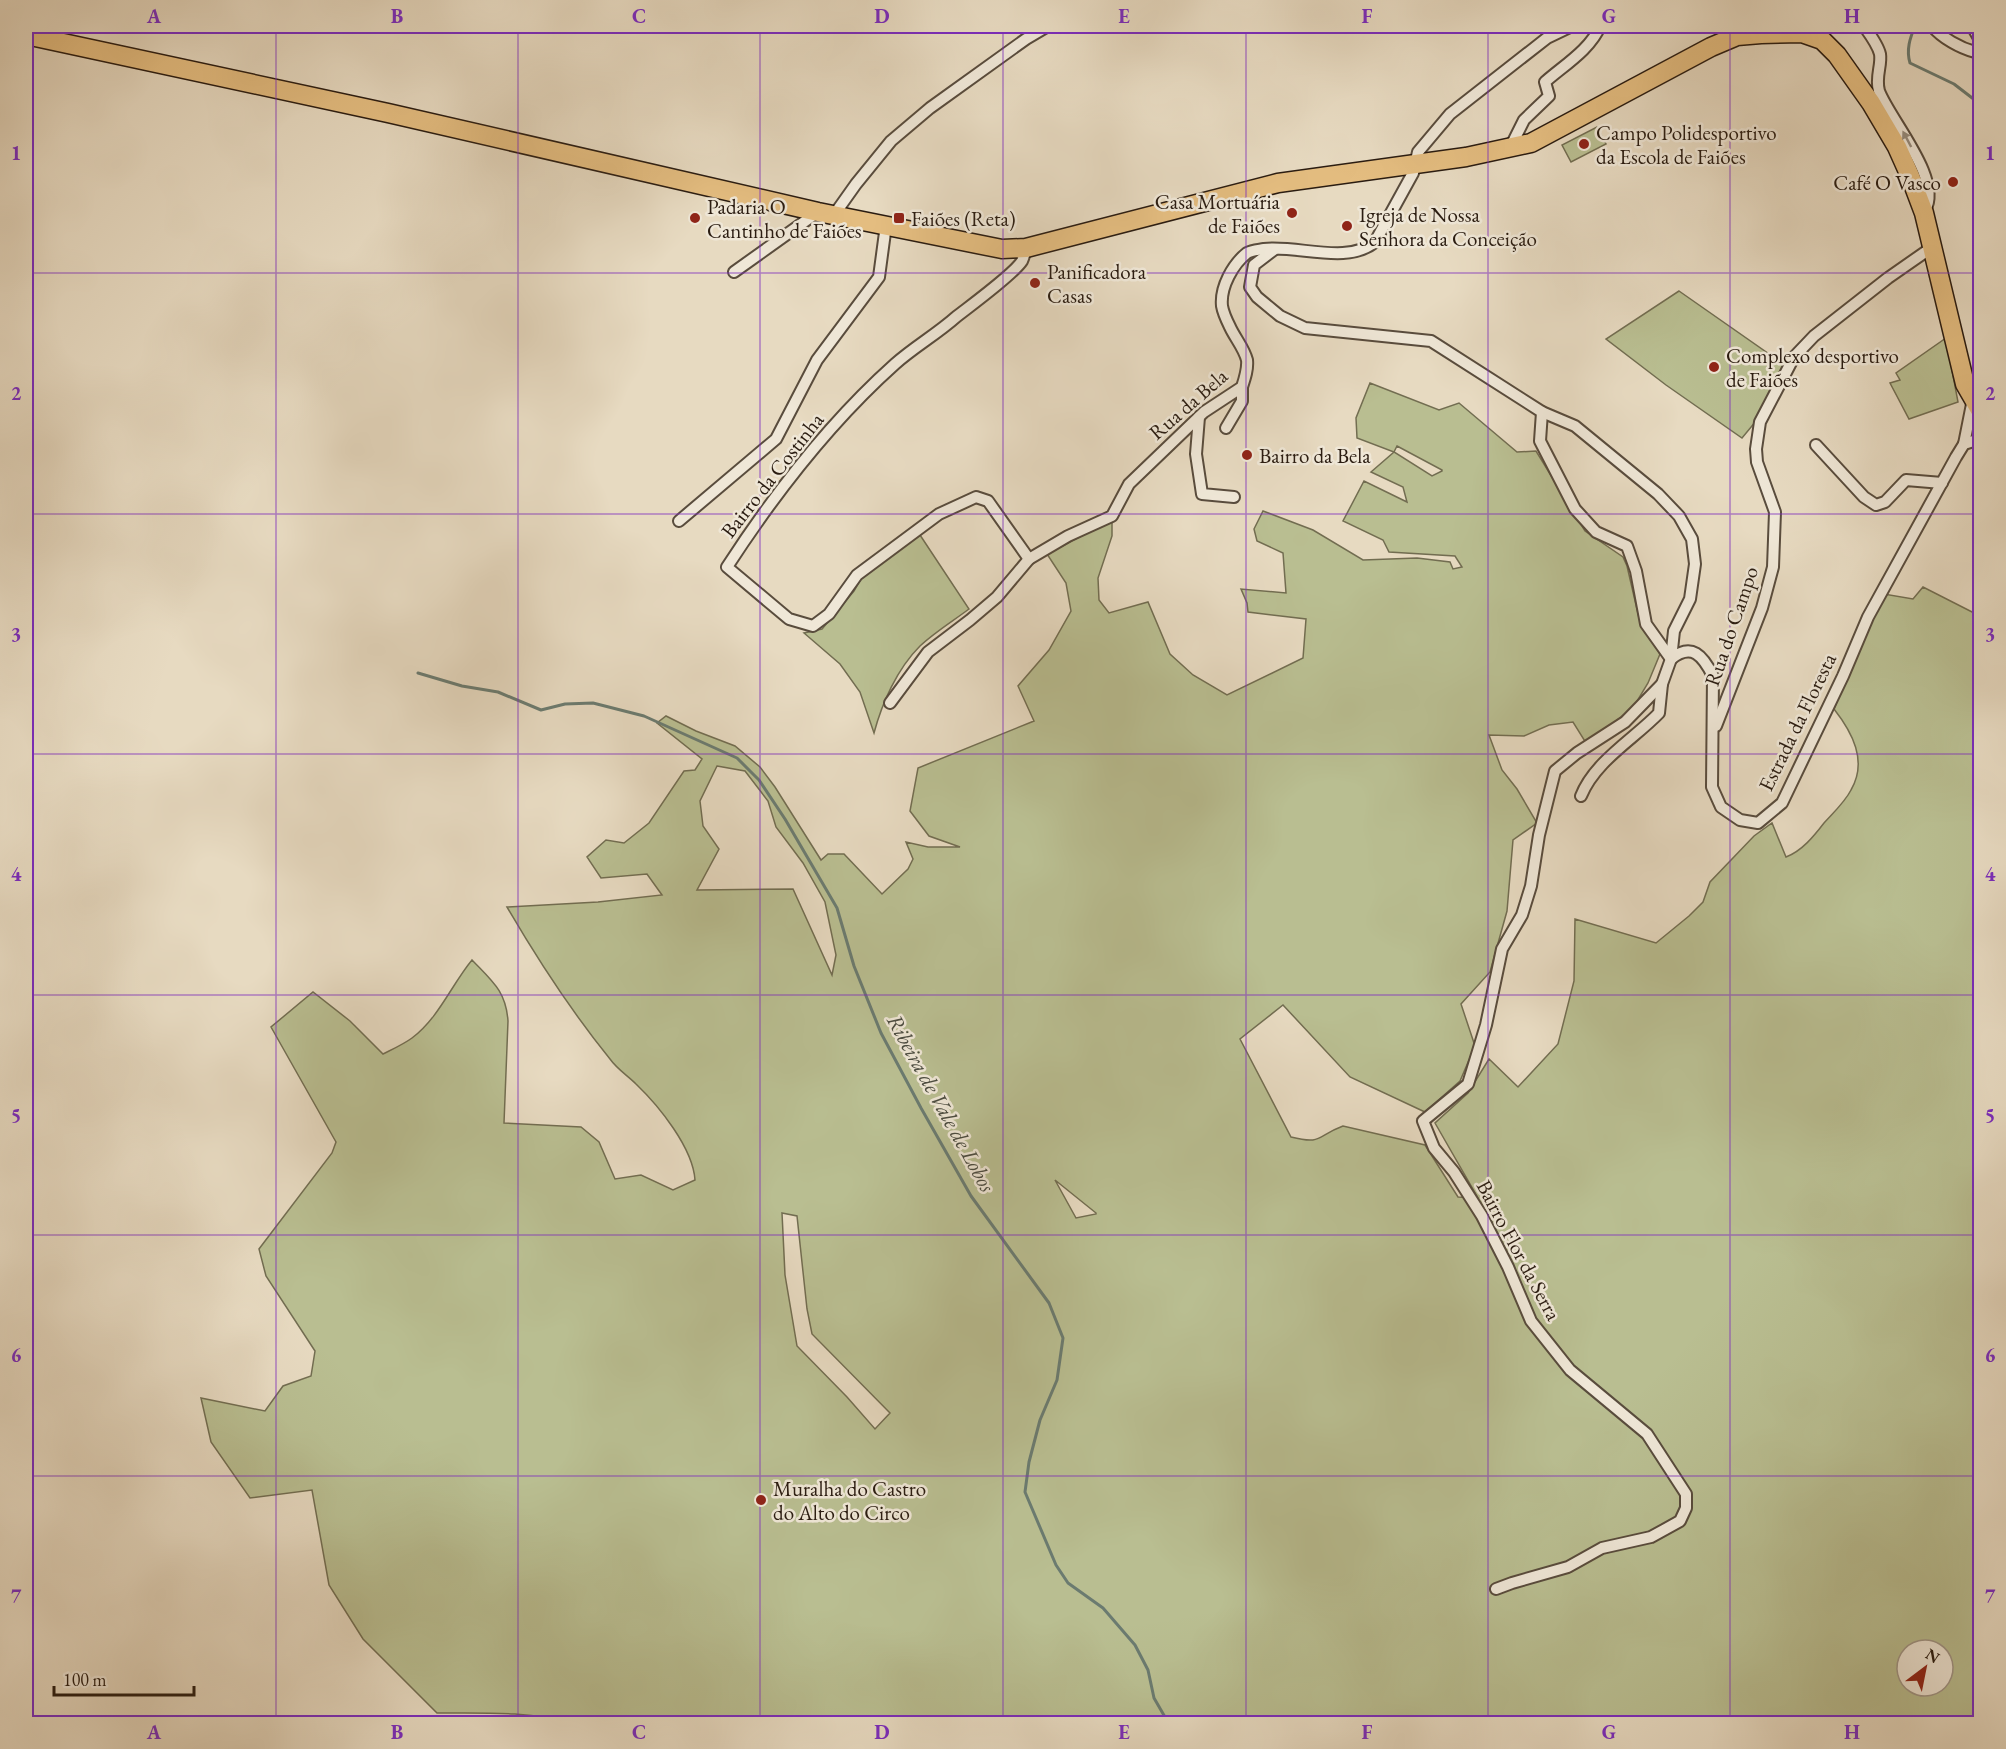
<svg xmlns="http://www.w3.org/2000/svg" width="2006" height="1749" viewBox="0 0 2006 1749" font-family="'EB Garamond',serif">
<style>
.green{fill:#b9be91;stroke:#726d51;stroke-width:1.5;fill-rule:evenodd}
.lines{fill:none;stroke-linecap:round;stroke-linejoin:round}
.stream{stroke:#6b7b70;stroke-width:3}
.street-casing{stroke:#594c3d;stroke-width:14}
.primary-casing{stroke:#2a1c11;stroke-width:21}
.street{stroke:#efe7d7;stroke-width:10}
.primary{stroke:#e4bd80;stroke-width:18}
.oneway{fill:#968c7e}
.grid{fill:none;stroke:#7b2cbf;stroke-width:1.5;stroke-opacity:0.55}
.poi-dot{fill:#8f2418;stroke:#efe7d7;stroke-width:2}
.labels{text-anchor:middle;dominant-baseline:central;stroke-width:5;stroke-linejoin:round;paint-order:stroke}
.poi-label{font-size:21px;fill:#2a1c11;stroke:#efe7d7;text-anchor:start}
.street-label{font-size:21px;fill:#2a1c11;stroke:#efe7d7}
.water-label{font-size:22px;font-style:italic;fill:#4b4c41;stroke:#efe7d7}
.neatline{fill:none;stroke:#7b2cbf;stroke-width:2}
.grid-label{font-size:20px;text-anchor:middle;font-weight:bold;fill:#7b2cbf}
</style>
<rect width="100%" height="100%" fill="#e7dac1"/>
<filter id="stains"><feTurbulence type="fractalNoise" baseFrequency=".00333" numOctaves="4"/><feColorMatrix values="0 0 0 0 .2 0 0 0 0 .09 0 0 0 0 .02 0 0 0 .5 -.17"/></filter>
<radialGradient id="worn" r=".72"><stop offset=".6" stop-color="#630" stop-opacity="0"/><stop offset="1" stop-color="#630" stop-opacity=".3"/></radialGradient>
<!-- green -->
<g class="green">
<polygon points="1597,127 1606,144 1571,162 1562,145"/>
<polygon points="1679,291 1792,370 1766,409 1742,438 1666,385 1606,339"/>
<polygon points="1946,338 1958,402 1909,419 1890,383 1900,380 1896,373"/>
<path d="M1370,383l69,27 20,-7 58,49 19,-1 49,80 38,26 4,9 12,52 21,36 -12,29 -15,25 -47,35 -13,-21 -24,3 -25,11 -35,-1 13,35 15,19 20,34 -24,17 -6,71 -17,61 -29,32 14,42 -15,35 -35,31 -75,-35 -67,-72 -43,34 51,98c32,8 25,-1 52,-11l82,19 33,52 20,1 -43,-75 33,-30 21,-34 29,28 40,-43 16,-63 1,-62 81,24 33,-27 14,-14 7,-20 44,-46 18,-13 14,34c16,-6 28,-21 38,-34 9,-10 21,-21 27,-33 17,-29 1,-58 -17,-81l37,-91 13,-24 29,5 10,-12 57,29v1107l-1405,1c-45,-13 -91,-11 -138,-11l-74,-74 -34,-54 -17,-95 -62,8 -39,-56 -10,-44 64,13 18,-25 28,-10 4,-25 -49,-75 -7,-27 73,-96 4,-11 -65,-115 42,-35 37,29 33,33c10,-5 21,-10 29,-16 26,-19 40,-54 60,-78 20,21 34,31 36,61l-4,102 77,4 18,15 16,37 26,-4 32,15 22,-10c-2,-32 -36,-74 -59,-96 -8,-8 -19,-15 -26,-25 -39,-48 -72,-99 -103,-152l91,-5 64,-7 -15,-21 -46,4 -14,-21 19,-17 18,3 25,-20 35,-52 11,-1 7,-11 -45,-36 9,-7 30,15 39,15 25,21 15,20 46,73 7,-6h16l38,40 26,-25 5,-10 -7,-17 22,5h32l-31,-11 -19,-25 8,-43 116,-47 -16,-35 31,-36 22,-39 -5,-28 -19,-29 65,-34v16l-14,42 1,22 10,13 39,-11 22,52 23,21 34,20 76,-37 3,-39 -58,-7 -1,-9 -6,-14 45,4 -3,-40 -26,-12 -3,-12 9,-18 50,19 50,30 54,-2 33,4 3,7 9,-2 -7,-11 -66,-4 -6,-12 -40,-19 21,-40 43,21 -4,-15 -32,-15 23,-20 -37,-14 -1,-20zM1397,446l45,24v1l-10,5 -38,-24zM717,766l28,5 23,30 8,26 27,36 22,39 11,53 -4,20 -39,-86 -96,1 22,-41 -16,-23 -3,-25zM1055,1180l41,33v1l-20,4zM782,1213l15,3 10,93 5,25 78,79 -15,16 -28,-32 -50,-51 -12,-71zM1907,1650h36v36h-36z"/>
<path d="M920,535l49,74c-16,12 -34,23 -49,37 -23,23 -38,57 -46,87l-14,-41 -20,-28 -36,-31 18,-4 32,-38 8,-14z"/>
</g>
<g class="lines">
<!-- stream -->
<g class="stream">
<path d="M1915,26c-5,12 -9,24 -5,37l44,21 26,20"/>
<polyline points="418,673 462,686 498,692 541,710 565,704 593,703 644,716 737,758 759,780 785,819 837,908 854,966 881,1033 921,1108 971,1196 1049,1303 1063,1338 1057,1380 1040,1420 1029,1462 1025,1492 1056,1565 1068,1583 1103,1608 1135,1645 1148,1670 1154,1698 1169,1724"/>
</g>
<defs>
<g id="street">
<path d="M1864,26c5,7 14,19 16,28 2,11 -5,23 -1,37 11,29 64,88 46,119"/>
<path d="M1932,26c10,12 28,22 43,26l5,-3"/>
<polyline points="1972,26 1980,40"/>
<path d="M1511,146l13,-26 25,-24 -4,-14c18,-16 46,-33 55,-56"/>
<polyline points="834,215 856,184 891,141 930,108 1026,39 1048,26"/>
<path d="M1026,248c-1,4 -2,9 -4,13 -8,13 -52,45 -66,56 -19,17 -42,30 -61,47 -66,59 -120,129 -168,203l62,52 24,7 16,-12 28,-39 82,-61 37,-17 12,4 41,58 39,-23 44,-20 17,-32 75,-72 38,-25c3,-9 6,-18 5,-27 -3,-12 -12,-22 -17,-33 -3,-6 -7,-15 -8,-21 -2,-19 11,-42 25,-53 5,-3 11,-3 17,-4 35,-4 83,16 111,-7l38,-69 5,-21 32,-38 97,-76 25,-12"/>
<polyline points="1275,249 1254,265 1250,287 1257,297 1280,316 1305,328 1431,341 1542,412 1540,441 1575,509 1596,532 1627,546 1636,571 1646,624 1671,659"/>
<polyline points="734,272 818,212"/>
<polyline points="1199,417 1196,454 1202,494 1234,497"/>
<polyline points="1226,428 1242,401 1242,387"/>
<polyline points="1964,444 1973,399"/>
<polyline points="1816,445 1864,497 1876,505 1885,502 1906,480 1942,483"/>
<polyline points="679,521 776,439 817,360 879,277 886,225"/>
<path d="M1671,659c21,-17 32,-3 42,17l-1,111 9,20 19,13 18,3 24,-20 61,-127 25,-59 88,-160 8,-13 16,-5"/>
<polyline points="890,703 928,652 970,620 997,597 1029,559"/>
<polyline points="1716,726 1762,608 1773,567 1775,512 1757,462 1756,449 1760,422 1794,357 1814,336 1888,278 1931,248"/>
<path d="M1581,796c14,-35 53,-57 78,-83l3,-29"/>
<polyline points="1496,1589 1512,1583 1568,1567 1602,1548 1651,1537 1680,1521 1686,1508 1686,1494 1647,1434 1570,1370 1531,1321 1508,1267 1482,1216 1454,1172 1434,1148 1423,1121 1468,1084 1486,1025 1502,949 1522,915 1531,886 1539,835 1555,771 1577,753 1625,722 1662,684 1671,659 1674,631 1690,599 1695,564 1692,539 1679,516 1658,494 1575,426 1542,412"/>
</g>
<polyline id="primary" points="26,35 388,113 818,212 1002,249 1026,248 1278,183 1466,157 1531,143 1711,47 1737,36 1761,34 1802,33 1822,40 1837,55 1871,103 1897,147 1910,176 1924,213 1965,384 1980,410"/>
</defs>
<!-- street casing -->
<use href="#street" class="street-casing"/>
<!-- primary casing -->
<use href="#primary" class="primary-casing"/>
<!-- street -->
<use href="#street" class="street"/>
<!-- primary -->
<use href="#primary" class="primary"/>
</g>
<!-- one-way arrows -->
<defs><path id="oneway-solid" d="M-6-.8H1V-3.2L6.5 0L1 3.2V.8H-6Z" transform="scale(1.5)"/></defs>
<use class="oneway" href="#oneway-solid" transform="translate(1907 139) rotate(-118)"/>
<!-- grid -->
<path class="grid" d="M276,26v1698M518,26v1698M760,26v1698M1003,26v1698M1246,26v1698M1488,26v1698M1730,26v1698M26,273h1954M26,514h1954M26,754h1954M26,995h1954M26,1235h1954M26,1476h1954"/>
<!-- markers -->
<g class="poi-dot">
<circle cx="1584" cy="144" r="6"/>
<circle cx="1953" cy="182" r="6"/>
<circle cx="1292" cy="213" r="6"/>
<circle cx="695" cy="218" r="6"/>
<rect x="893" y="212" width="12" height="12" rx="3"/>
<circle cx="1347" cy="226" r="6"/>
<circle cx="1035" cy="283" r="6"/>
<circle cx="1714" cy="367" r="6"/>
<circle cx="1247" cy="455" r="6"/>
<circle cx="761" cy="1500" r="6"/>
</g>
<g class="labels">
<!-- poi labels -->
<g class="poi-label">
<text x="1596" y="132">Campo Polidesportivo<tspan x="1596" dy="24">da Escola de Faiões</tspan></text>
<text x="1941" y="182" text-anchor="end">Café O Vasco</text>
<text x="1280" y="201" text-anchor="end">Casa Mortuária<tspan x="1280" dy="24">de Faiões</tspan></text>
<text x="707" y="206">Padaria O<tspan x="707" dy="24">Cantinho de Faiões</tspan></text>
<text x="1359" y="214">Igreja de Nossa<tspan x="1359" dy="24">Senhora da Conceição</tspan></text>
<text x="911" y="218">Faiões (Reta)</text>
<text x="1047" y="271">Panificadora<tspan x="1047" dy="24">Casas</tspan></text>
<text x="1726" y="355">Complexo desportivo<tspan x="1726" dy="24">de Faiões</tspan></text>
<text x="1259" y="455">Bairro da Bela</text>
<text x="773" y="1488">Muralha do Castro<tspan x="773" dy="24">do Alto do Circo</tspan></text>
</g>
<!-- street labels -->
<g class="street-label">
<text transform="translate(1188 404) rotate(-41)">Rua da Bela</text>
<text transform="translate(772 475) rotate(-52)">Bairro da Costinha</text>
<text transform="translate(1731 626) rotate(-71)">Rua do Campo</text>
<text transform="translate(1797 722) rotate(-64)">Estrada da Floresta</text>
<text transform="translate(1519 1250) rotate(62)">Bairro Flor da Serra</text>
</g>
<!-- water labels -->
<g class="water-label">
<text transform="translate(941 1103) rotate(61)">Ribeira de Vale de Lobos</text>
</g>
</g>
<!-- margin -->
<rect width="2006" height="1749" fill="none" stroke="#e7dac1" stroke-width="66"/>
<!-- north arrow -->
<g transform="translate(1925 1668) rotate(32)"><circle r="28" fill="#efe7d7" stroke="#a09688" stroke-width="1.5"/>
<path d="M0-4.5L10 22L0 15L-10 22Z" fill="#8f2418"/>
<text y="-9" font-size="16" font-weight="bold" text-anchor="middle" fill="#2a1c11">N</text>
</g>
<!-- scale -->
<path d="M54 1686v9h140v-9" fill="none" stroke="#2a1c11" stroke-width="3"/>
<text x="63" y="1686" font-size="18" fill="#2a1c11" stroke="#efe7d7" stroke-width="4.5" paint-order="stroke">100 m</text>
<rect x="33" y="33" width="1940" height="1683" class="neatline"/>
<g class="grid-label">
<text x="154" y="23">A</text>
<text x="397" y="23">B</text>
<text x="639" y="23">C</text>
<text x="882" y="23">D</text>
<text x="1124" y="23">E</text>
<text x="1367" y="23">F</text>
<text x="1609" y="23">G</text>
<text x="1852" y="23">H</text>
<text x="16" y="160">1</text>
<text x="1990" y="160">1</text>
<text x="16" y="400">2</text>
<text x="1990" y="400">2</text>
<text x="16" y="641">3</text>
<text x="1990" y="641">3</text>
<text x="16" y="881">4</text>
<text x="1990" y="881">4</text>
<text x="16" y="1122">5</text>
<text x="1990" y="1122">5</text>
<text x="16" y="1362">6</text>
<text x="1990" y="1362">6</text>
<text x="16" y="1603">7</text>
<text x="1990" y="1603">7</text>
<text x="154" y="1739">A</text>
<text x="397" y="1739">B</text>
<text x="639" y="1739">C</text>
<text x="882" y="1739">D</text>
<text x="1124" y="1739">E</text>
<text x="1367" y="1739">F</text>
<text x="1609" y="1739">G</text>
<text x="1852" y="1739">H</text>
</g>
<rect width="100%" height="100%" filter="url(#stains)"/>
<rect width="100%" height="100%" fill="url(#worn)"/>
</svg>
